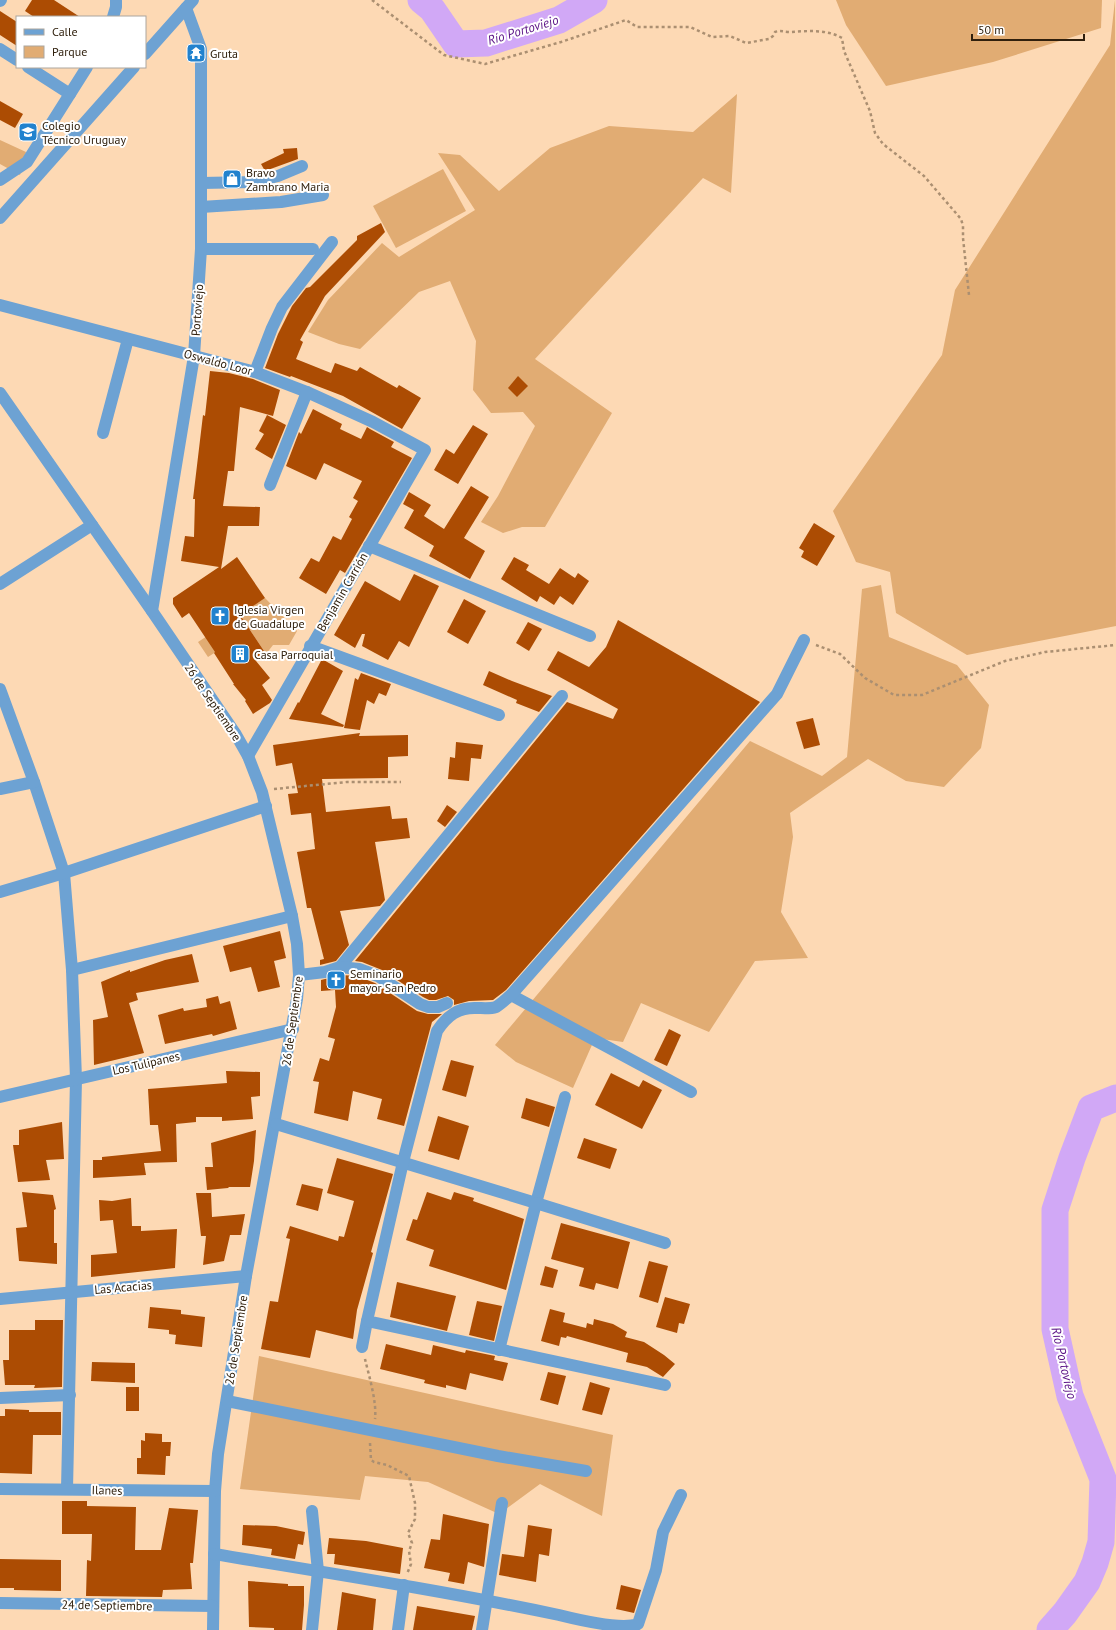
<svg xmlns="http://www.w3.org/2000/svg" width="1116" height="1630" viewBox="0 0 1116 1630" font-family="'PT Sans',sans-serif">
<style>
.green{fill:#e1ac73}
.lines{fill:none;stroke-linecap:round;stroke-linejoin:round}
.river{stroke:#d1a8f6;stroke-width:27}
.building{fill:#ac4c03}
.path{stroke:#ab8f71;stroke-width:2.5;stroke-dasharray:3 3;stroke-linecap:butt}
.minor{stroke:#6da2d3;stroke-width:12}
.labels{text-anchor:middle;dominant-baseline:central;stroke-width:4;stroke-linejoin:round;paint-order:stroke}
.poi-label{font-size:12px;fill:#30200d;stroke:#fff;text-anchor:start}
.street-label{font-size:12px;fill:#30200d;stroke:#fff}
.water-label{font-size:13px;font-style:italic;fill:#5b1386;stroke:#fff}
</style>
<rect width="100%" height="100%" fill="#fdd9b4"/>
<!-- green -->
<g class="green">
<polygon points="836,0 1102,0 1101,28 993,62 886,86 846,25"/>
<polygon points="1115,0 1116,626 967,655 896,613 890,572 856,562 833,511 942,355 955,290 1110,45"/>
<polygon points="737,94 731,193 703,178 535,359 612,413 545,527 522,527 503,533 481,522 498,496 535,426 523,412 491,413 473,390 476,341 450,281 419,292 360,349 339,344 308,332 328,300 382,243 399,257 475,210 438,153 460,155 499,191 550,148 609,126 693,132"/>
<polygon points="0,140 26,152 20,175 0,164"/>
<polygon points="443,169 466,211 396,248 373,206"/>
<polygon points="881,585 889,637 957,665 989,705 981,748 944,787 906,781 868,759 790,813 793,837 781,912 808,958 755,961 709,1032 641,1003 623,1042 595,1038 573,1088 516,1062 495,1045 750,741 822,776 847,757 862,589"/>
<polygon points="265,598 297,631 289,645 273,645 266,654 250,630 208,657 198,642"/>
<polygon points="259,1356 613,1435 602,1516 540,1484 499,1514 428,1482 365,1476 360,1500 240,1489"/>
</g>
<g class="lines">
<!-- river -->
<g class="river">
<polyline points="421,0 432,9 456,44 486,43 559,20 594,0"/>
<polyline points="1050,1630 1065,1613 1087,1582 1095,1563 1101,1542 1103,1479 1070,1396 1055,1329 1055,1210 1072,1158 1091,1108 1116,1098"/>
</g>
</g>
<!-- building -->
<g class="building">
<polygon points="32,0 54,0 80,17 34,17 25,11"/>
<polygon points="0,11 17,22 17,46 0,35"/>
<polygon points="0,101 23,114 15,128 0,120"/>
<polygon points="297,148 298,159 265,171 261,164 284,153 283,149"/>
<polygon points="381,223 385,232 325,296 300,340 303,342 296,359 331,373 335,363 357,371 360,367 397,388 399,385 421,398 402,429 343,396 291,376 290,377 265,368 278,334 292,306 306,288 310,287 357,240 357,236"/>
<polygon points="210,371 229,373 253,379 280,390 273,416 240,407 234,471 228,471 223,506 260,507 259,526 228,526 221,569 237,557 265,598 240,615 266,654 256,661 270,678 262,685 272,700 270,703 253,714 245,701 246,700 233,684 234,684 214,653 215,652 189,613 182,618 173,604 173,598 219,567 181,561 185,536 194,537 195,499 193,499 203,415 205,416"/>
<polygon points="518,376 528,386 517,397 508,388"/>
<polygon points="313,409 342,424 340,429 361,439 367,427 370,429 394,442 391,447 412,458 345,573 340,570 326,594 299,578 311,558 319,562 333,536 341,540 352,519 349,517 358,501 353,498 362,481 324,463 316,480 286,466 299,432 301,434"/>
<polygon points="267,415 286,425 272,459 255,449 264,434 259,431"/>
<polygon points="473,425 488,434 458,484 434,470 446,449 454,454"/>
<polygon points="471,486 489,497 464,538 485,551 470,579 429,556 434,546 404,528 414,510 403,504 409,492 431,505 424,516 444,529"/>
<polygon points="814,523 835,536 817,566 801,557 804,551 799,548"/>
<polygon points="514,557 529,565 526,570 549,584 560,568 575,578 578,573 589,581 573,605 560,596 554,605 540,596 537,602 501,579"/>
<polygon points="414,574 439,586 409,647 399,641 388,660 362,646 365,634 362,634 355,648 334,635 365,581 400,601"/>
<polygon points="464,599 486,611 468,644 447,632"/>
<polygon points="618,620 760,702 506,990 493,1000 469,1001 454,1005 454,1000 448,996 436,1000 429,1000 423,997 382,970 362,962 355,961 567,702 613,719 618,709 547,670 558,651 589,667 606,647"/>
<polygon points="528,622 542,629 529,651 516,643"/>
<polygon points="322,659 343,671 321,714 344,725 343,727 289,719 298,702 299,703"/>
<polygon points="489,671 512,681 552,696 539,712 516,703 517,700 483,685"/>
<polygon points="361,673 391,684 386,696 379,693 374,704 367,700 360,730 344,728 355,678 358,680"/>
<polygon points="813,718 820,745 804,749 796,722"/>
<polygon points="360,733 359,736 408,735 408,756 388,757 388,778 322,779 326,812 390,806 392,819 407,818 410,838 375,842 385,900 380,906 340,911 349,945 336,961 320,965 320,960 324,959 311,908 307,908 297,852 315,849 311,813 291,815 288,794 298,793 292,763 276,766 273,745"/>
<polygon points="456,742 483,745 481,759 471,758 469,781 448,779 450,757 455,758"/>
<polygon points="447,805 457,812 445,827 437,821"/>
<polygon points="280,931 286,958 274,961 280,987 258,992 251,967 230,972 223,946"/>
<polygon points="192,954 199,982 136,993 138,1000 129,1003 144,1053 94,1065 93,1020 108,1017 101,982 130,970 130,972 165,960"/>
<polygon points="341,975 357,976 375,983 417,1011 428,1014 442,1014 432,1022 404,1126 377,1119 382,1099 353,1091 348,1121 314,1113 319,1082 313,1081 320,1058 329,1061 335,1039 328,1037 336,1007 335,990 321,991 321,980"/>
<polygon points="218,996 220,1004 230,1001 237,1029 213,1036 212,1034 165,1044 158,1015 183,1008 184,1011 207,1007 206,999"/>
<polygon points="669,1029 681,1035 667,1066 654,1060"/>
<polygon points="451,1060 474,1066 466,1097 442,1090"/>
<polygon points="226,1071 260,1072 260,1096 251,1097 253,1119 222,1121 222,1117 196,1117 196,1122 176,1124 177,1162 144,1163 146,1175 93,1178 93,1160 102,1160 102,1157 161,1151 158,1125 150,1125 148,1089 227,1083"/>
<polygon points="611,1073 639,1087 643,1080 662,1090 642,1129 595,1105"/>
<polygon points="526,1098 555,1107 549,1127 521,1118"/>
<polygon points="438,1116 469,1126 459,1160 428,1151"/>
<polygon points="62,1122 64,1159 46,1160 50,1180 18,1182 13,1145 19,1145 19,1130"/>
<polygon points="256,1130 254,1161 250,1187 229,1187 228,1188 207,1190 205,1167 213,1167 211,1143"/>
<polygon points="584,1138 617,1149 610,1169 577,1158"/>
<polygon points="337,1158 393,1174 371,1252 373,1253 357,1310 353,1339 316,1330 310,1358 261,1349 270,1301 278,1302 290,1239 286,1238 290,1226 338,1241 339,1236 344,1237 354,1201 327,1193"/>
<polygon points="302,1184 323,1189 318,1211 296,1205"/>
<polygon points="22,1192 53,1195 56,1209 54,1210 54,1243 57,1243 57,1264 19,1261 16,1228 27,1227"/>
<polygon points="427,1192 451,1200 454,1192 474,1198 473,1201 524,1219 506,1290 429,1266 434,1250 406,1240 413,1219 417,1220"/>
<polygon points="196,1193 211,1193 212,1217 245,1214 241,1235 230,1235 224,1261 203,1265 206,1236 201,1236"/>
<polygon points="131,1198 132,1226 141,1226 141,1231 177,1229 175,1268 91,1277 91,1255 117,1253 113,1220 100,1221 99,1200 112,1201"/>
<polygon points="561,1223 630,1242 618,1289 596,1283 594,1290 579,1286 584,1268 551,1259"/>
<polygon points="649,1261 668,1266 658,1303 639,1297"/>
<polygon points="545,1266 558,1270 553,1288 540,1285"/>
<polygon points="397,1282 456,1296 447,1331 390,1317"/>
<polygon points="665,1297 690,1304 684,1324 679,1323 677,1333 656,1327"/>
<polygon points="477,1301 502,1306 494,1341 469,1335"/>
<polygon points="150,1307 181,1310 181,1314 205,1317 202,1347 175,1344 176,1335 169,1334 169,1330 148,1328"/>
<polygon points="550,1309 565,1313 563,1322 586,1328 587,1323 593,1325 594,1319 613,1324 627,1332 625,1337 644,1342 664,1355 675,1364 663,1377 647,1367 626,1362 628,1353 567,1336 566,1338 561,1337 559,1346 541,1341"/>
<polygon points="35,1320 63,1320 62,1387 34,1388 35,1385 5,1385 3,1360 9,1360 9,1330 35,1330"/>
<polygon points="386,1344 431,1355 433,1345 465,1353 466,1350 495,1356 494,1360 508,1363 503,1381 470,1373 466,1390 446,1385 446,1388 424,1383 425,1380 380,1369"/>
<polygon points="92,1362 135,1363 135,1383 91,1381"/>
<polygon points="548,1372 566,1376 558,1405 540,1400"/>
<polygon points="590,1382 610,1388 602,1415 582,1410"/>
<rect x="126" y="1387" width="13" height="24"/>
<polygon points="5,1409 29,1410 29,1412 61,1412 61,1435 33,1435 32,1474 0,1473 0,1416 5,1416"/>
<polygon points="145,1433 162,1434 162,1442 171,1442 170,1456 166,1456 165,1475 137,1474 137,1458 141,1458 141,1440 145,1441"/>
<polygon points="62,1501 87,1501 87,1506 136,1507 135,1550 161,1550 169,1508 198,1510 193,1563 190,1563 192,1589 163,1590 162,1597 86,1596 87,1560 91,1561 92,1534 62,1534"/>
<polygon points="443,1514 489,1524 484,1567 468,1562 464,1584 448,1581 450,1573 424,1568 431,1539 440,1540"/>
<polygon points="243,1525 276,1526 305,1532 303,1545 298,1544 295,1559 271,1555 272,1549 242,1545"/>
<polygon points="528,1525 552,1529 549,1556 539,1554 536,1582 499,1575 502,1554 524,1557"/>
<polygon points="329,1538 366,1541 403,1548 400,1574 334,1564 335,1554 327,1554"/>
<polygon points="0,1559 61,1560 61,1591 14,1590 14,1588 0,1588"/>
<polygon points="248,1581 288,1584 288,1586 304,1586 304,1605 302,1630 274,1630 274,1628 249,1627"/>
<polygon points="621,1585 641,1590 634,1613 616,1609"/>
<polygon points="342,1592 376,1599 373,1630 337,1630"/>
<polygon points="417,1606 475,1616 472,1630 413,1630"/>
</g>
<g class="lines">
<!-- path -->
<g class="path">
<path d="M372,0l72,55 41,9 76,-22 65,-22 11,7h53l22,10 18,-1 16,7 23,-4 4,-3 2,-4c5,-2 9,0 15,0 17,-1 37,-3 52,6l2,13 26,60 5,22 8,11 41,32 37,43 2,7v12l6,57"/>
<polyline points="816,645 840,654 865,678 894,695 922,695 1005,661 1045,652 1116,645"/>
<polyline points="274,789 347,782 401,782"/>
<path d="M365,1359c4,17 12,43 10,60"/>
<polyline points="370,1443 371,1460 374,1462 387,1465 409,1476 415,1503 415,1519 408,1533 412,1543 409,1551 411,1564 407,1574"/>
</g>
<!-- minor -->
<g class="minor">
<polyline points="0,1 1,0"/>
<polyline points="113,17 116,7 116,0"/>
<polyline points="0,49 17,60"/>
<polyline points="145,54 193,0"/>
<polyline points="28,67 70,94"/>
<polyline points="0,180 27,162 87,67"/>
<polyline points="201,183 254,182 278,176 302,166"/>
<polyline points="201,207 281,202 323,195"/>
<polyline points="0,218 134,67"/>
<polyline points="201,249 313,249"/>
<polyline points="0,305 255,372 307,392 373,422 425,450 248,756"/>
<polyline points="255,372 272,328 282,307 332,242"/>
<polyline points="0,393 152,611 235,733 248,756 262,792 292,916 297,944 299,975 297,999 246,1276 218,1454 215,1491 213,1630"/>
<polyline points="103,433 128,339"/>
<polyline points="270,485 307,392"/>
<polyline points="369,546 590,636"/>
<polyline points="0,584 92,525"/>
<polyline points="152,611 194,356 201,249 201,49 186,8"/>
<polyline points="310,646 499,715"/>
<polyline points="0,689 34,782 64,873 72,970 76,1079 67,1489"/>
<polyline points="0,789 34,782"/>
<polyline points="0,892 64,873 266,806"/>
<polyline points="340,967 562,696"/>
<polyline points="72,970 292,916"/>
<polyline points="299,975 325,972 340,967 359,969 378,976 420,1004 428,1007 438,1007 447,1003"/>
<polyline points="511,995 691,1092"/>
<polyline points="0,1097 293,1029"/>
<polyline points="276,1124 536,1203 565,1097"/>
<polyline points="0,1299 246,1276"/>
<polyline points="362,1347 367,1321"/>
<polyline points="499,1350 536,1203 665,1243"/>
<path d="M665,1385l-298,-64 36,-159 34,-131c10,-15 21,-24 40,-23 5,0 13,1 19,-1 5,-3 10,-8 15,-12l266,-301 27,-54"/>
<polyline points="0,1398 70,1395"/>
<polyline points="227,1401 498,1456 586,1471"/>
<polyline points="0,1489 215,1491"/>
<polyline points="312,1511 318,1571 312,1630"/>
<path d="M214,1554c115,19 231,37 345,61 20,5 62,15 79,9l18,-54 7,-38 18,-37"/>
<polyline points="0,1603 213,1606"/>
<polyline points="398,1630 404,1585"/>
<polyline points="482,1630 502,1503"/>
</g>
</g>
<!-- icons -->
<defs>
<symbol id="temple-square" viewBox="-11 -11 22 22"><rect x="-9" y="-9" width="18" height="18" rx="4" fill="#2182ce" stroke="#fff"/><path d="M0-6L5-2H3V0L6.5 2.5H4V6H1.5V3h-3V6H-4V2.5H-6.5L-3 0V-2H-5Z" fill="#fff"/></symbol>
<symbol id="school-square" viewBox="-11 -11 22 22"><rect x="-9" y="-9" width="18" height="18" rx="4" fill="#2182ce" stroke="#fff"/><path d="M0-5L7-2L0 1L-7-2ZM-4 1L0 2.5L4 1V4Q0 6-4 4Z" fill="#fff"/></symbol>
<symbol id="shop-square" viewBox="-11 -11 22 22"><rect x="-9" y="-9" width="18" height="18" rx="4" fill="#2182ce" stroke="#fff"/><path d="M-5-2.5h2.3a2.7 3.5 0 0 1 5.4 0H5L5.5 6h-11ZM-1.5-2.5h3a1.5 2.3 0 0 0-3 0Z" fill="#fff"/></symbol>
<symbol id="church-square" viewBox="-11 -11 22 22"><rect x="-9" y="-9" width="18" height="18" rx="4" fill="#2182ce" stroke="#fff"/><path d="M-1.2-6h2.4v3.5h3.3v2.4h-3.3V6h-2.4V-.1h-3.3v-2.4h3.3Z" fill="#fff"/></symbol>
<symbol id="building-square" viewBox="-11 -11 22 22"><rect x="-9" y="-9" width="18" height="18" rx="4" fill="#2182ce" stroke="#fff"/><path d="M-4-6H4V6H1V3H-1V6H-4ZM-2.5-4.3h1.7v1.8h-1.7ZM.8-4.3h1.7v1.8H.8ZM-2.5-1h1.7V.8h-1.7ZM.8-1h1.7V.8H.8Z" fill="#fff"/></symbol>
</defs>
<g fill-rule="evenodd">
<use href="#temple-square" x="185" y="42" width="22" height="22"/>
<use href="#school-square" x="17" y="121" width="22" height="22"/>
<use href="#shop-square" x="221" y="168" width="22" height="22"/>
<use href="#church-square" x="209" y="605" width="22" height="22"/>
<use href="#building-square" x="229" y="643" width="22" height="22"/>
<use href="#church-square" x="325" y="969" width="22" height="22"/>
</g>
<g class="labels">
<!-- poi labels -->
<g class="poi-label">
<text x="210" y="53">Gruta</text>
<text x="42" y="125">Colegio<tspan x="42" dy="14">Técnico Uruguay</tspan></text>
<text x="246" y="172">Bravo<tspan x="246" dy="14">Zambrano Maria</tspan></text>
<text x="234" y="609">Iglesia Virgen<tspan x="234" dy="14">de Guadalupe</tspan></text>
<text x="254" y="654">Casa Parroquial</text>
<text x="350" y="973">Seminario<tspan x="350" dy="14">mayor San Pedro</tspan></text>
</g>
<!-- street labels -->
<g class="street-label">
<text transform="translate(197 310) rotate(-86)">Portoviejo</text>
<text transform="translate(218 362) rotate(15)">Oswaldo Loor</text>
<text transform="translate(342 592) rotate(-60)">Benjamin Carrión</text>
<text transform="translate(213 702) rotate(56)">26 de Septiembre</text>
<text transform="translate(292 1021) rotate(-82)">26 de Septiembre</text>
<text transform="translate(146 1063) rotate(-13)">Los Tulipanes</text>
<text transform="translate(123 1287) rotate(-5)">Las Acacias</text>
<text transform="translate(236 1340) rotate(-81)">26 de Septiembre</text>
<text transform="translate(107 1490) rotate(1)">Ilanes</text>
<text transform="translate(107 1605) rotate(1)">24 de Septiembre</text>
</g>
<!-- water labels -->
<g class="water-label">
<text transform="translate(523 30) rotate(-17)">Río Portoviejo</text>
<text transform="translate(1064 1363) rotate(77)">Río Portoviejo</text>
</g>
</g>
<!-- legend -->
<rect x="16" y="16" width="130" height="52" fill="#ffffff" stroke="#aca69e"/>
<rect x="24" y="29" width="20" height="6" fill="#6da2d3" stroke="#aca69e"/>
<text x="52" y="36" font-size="12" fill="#30200d">Calle</text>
<rect x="24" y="46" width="20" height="12" fill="#e1ac73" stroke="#aca69e"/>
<text x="52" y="56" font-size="12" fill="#30200d">Parque</text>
<!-- scale -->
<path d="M972 34v6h112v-6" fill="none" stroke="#30200d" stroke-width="2"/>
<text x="978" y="34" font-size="12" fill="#30200d" stroke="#ffffff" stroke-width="3" paint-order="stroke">50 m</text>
</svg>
